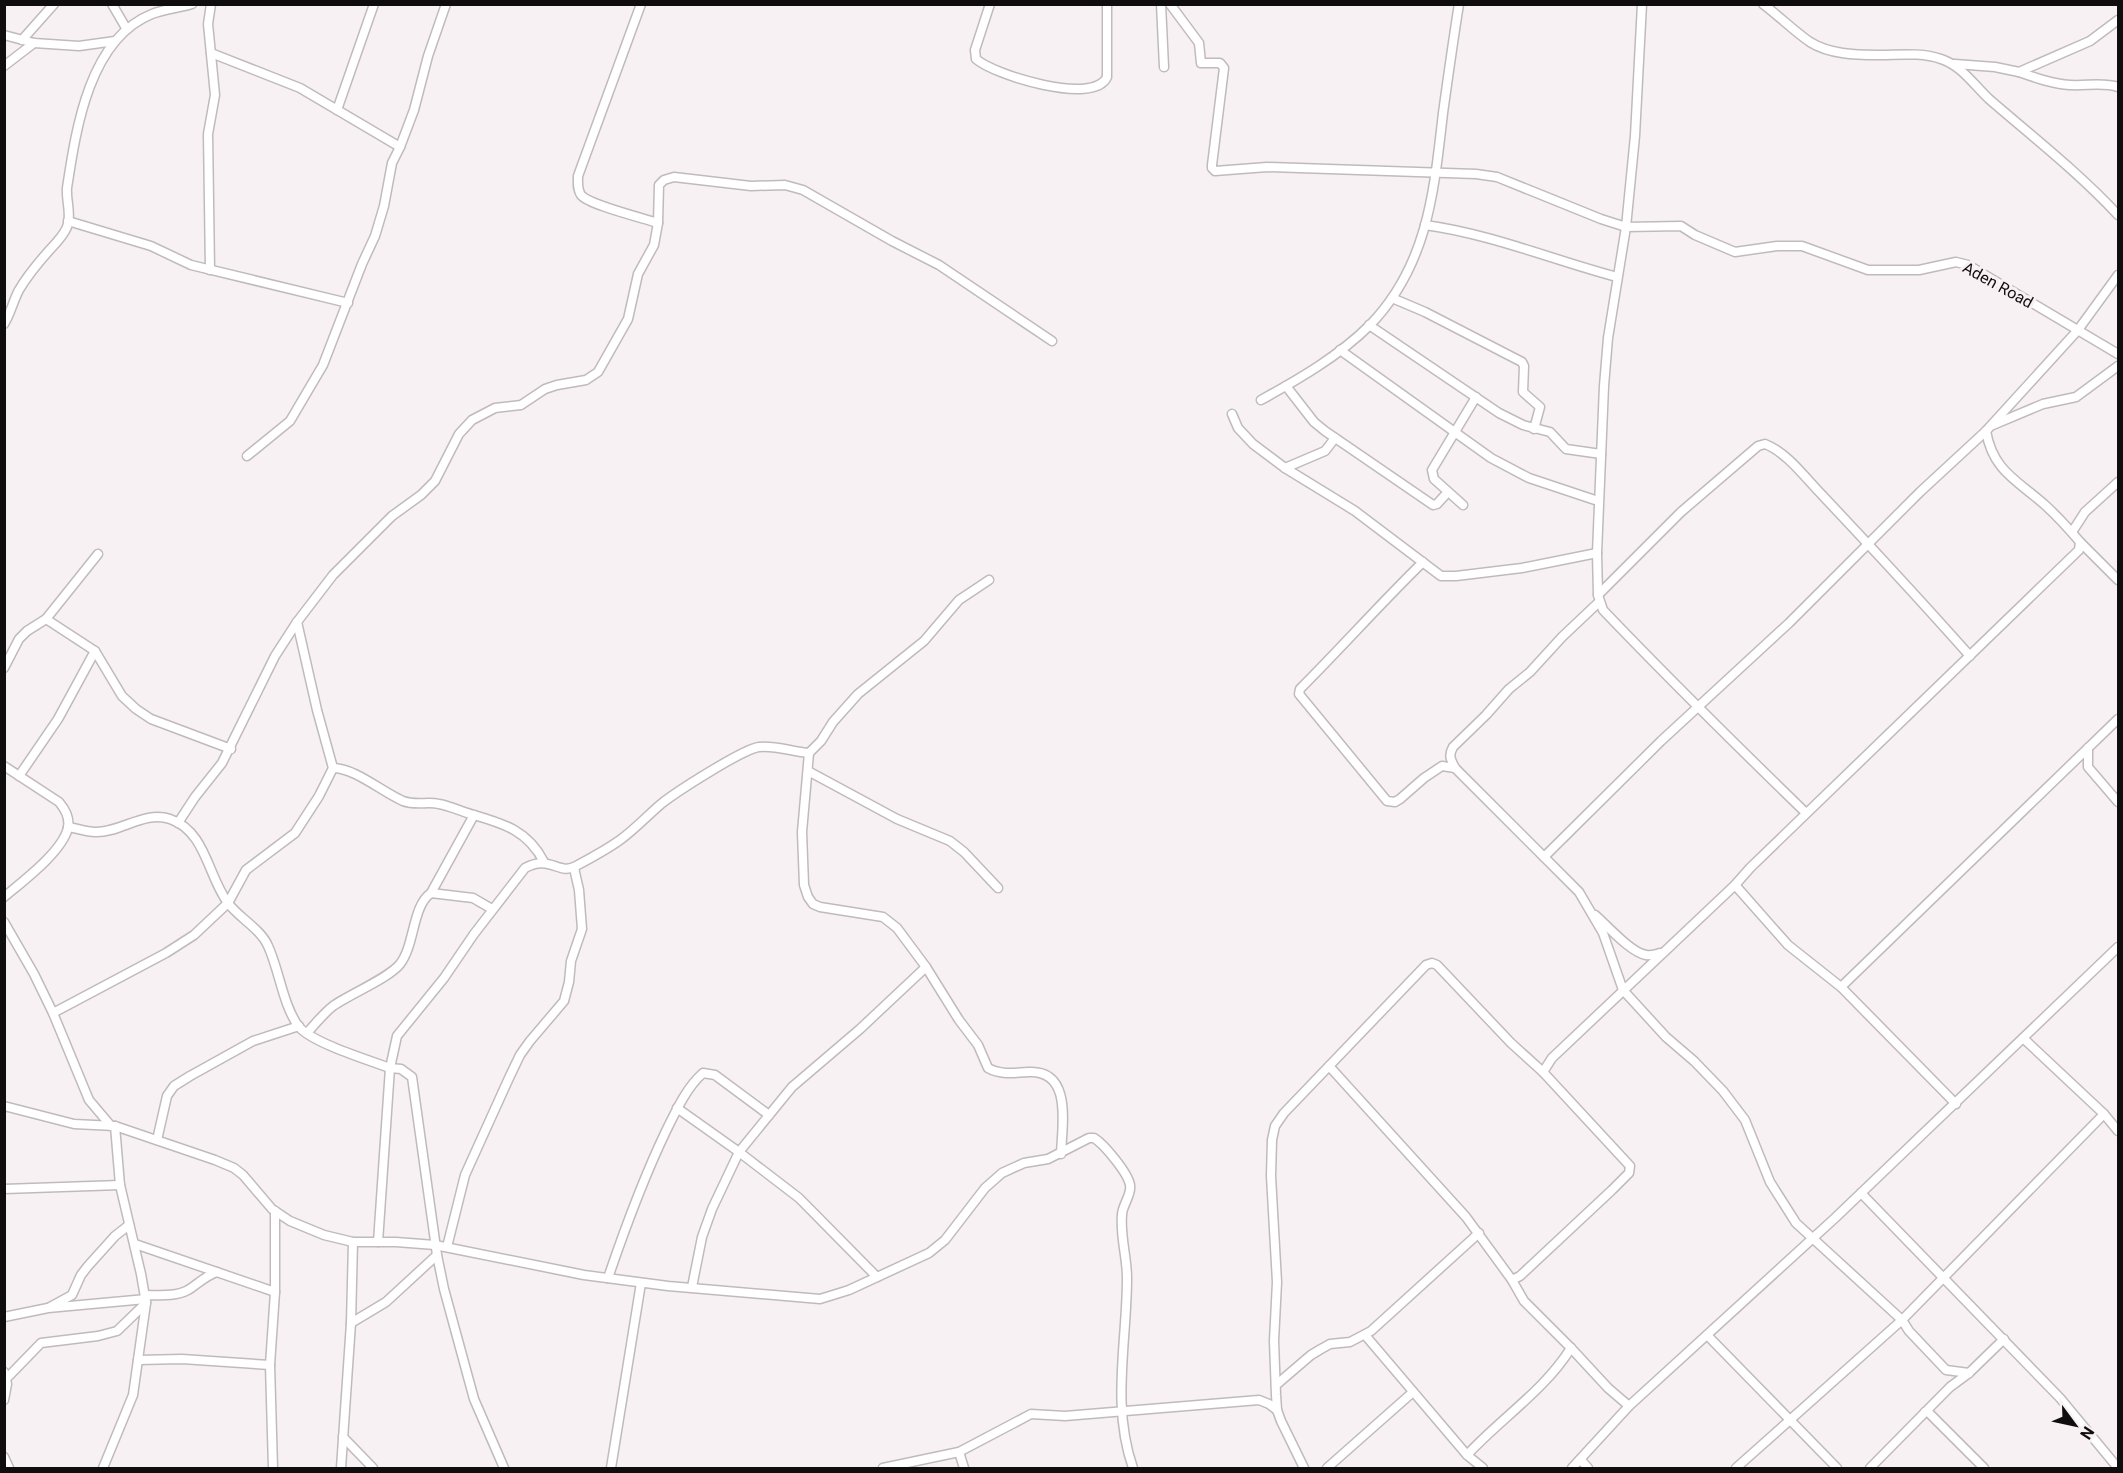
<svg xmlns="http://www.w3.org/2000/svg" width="2123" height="1473" viewBox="0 0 2123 1473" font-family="Roboto,sans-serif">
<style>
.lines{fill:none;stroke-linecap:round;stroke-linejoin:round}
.street-casing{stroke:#c1babd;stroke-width:11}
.street{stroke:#fff;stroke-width:8}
.labels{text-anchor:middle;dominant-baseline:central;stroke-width:6;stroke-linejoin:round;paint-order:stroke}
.street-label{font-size:16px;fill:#100d0e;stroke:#f8f1f4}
</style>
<rect width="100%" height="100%" fill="#f8f1f4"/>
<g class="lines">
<defs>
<g id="street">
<polyline points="112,4 126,28"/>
<path d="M641,4l-63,172c0,7 -1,13 3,19 8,10 62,23 77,28"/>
<path d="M990,4l-15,46 1,9c18,16 118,47 131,18v-73"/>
<polyline points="1161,4 1164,67"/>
<polyline points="1170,4 1199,43 1201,63 1220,63 1224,68 1212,165 1212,168 1215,171 1267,167 1476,174 1497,177 1601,219 1626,227 1681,226 1695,235 1735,252 1777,246 1802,246 1868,270 1919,270 1956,262 1968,265 2118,354"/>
<path d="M1642,4l-7,132 -9,91 -18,111 -4,48 -7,167 1,42 5,15c66,69 134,136 203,203"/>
<path d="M1763,4c16,12 31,27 47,38 19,12 45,13 67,13 21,0 44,-3 64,4 21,7 32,25 48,40 44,38 90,74 129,116"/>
<polyline points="4,35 34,43 79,46 115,41"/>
<polyline points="22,40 54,4"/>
<polyline points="211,53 300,88 400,147"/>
<polyline points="1955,64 1995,67 2019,72 2090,41 2118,20"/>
<polyline points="4,66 34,43"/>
<path d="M2019,72c17,6 34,12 51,13 16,1 34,-3 48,2"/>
<polyline points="337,110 374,4"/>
<polyline points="68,221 151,246 191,265 348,303"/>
<path d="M1425,225c66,9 128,35 192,52"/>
<polyline points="210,270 208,134 215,95 208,24 211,4"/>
<polyline points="1392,298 1425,312 1522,362 1524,366 1523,392 1540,407 1534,429"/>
<path d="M4,324c7,-11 9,-23 15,-34 10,-17 23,-32 37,-47 5,-6 10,-11 12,-19 3,-12 -2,-24 -1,-36 9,-59 22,-149 85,-174 12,-5 27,-6 40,-10"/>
<polyline points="1369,325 1499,413 1523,425 1550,432 1566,449 1601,454"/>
<polyline points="1340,350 1491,458 1529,478 1598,501"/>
<polyline points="1286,386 1314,422 1325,431 1433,505 1437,504 1447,493"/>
<path d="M1261,400c38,-21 78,-44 109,-75 58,-60 64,-134 73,-212 5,-36 10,-72 16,-109"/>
<polyline points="1232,414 1238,428 1253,444 1285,468 1355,511 1441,576 1456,576 1522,568 1597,553"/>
<polyline points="1993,425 2043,404 2076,397 2118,366"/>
<polyline points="247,456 290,421 323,365 362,264 375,236 384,206 392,163 400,147 414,110 428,56 446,4"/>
<polyline points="1285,468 1325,451 1335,438"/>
<polyline points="1463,505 1434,479 1432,470 1476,397"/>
<polyline points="2072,532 2085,512 2118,482"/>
<polyline points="2080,542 2118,580"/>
<path d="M1423,562c-42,41 -81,85 -123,127l-1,5 88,107 8,1 5,-3 24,-21 18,-12 13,2"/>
<path d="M1598,595l83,-83 77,-66 7,-2c23,9 41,35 58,52 50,53 99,106 147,160"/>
<path d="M1599,602l-37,35 -32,35 -21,17 -23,26 -33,32c-5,9 -2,13 2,21l124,124 24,41 20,57 43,47 28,24 29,30 22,29 25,62 26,41 106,97 7,11 37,39 23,3"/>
<polyline points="46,619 95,651 122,696 136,709 151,719 231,749"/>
<polyline points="297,622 317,710 333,768"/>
<polyline points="4,668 19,639 27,631 46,619 98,554"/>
<polyline points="2088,748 2088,767 2118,802"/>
<path d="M809,753l-7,79 2,53 4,12 5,7 7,3 63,10 14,11 29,39 33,53 19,25 10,23c12,7 27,5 40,4 45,-3 34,54 33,82"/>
<path d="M4,766l55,36c6,7 11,16 9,26 -6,24 -45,53 -64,69"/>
<polyline points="808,771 897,819 950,841 964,852 998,888"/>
<polyline points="19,776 58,719 95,651"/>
<polyline points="178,823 195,797 222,763 275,656 297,622 333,575 392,516 421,495 435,481 459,434 472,420 495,408 521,405 545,389 557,385 586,380 598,372 628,319 638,274 654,245 658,223 659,185 664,180 674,177 751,186 785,185 803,190 892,241 939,265 1052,341"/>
<path d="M68,827c8,1 18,5 27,5 25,1 50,-22 75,-13 36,12 38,58 58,84 11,15 33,26 40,43 11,23 15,60 31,81 14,16 69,33 91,41l11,1 11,8 25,178 7,34 30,110 30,69"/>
<polyline points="1544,857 1661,741 1789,623 1920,492 1986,431 2078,330 2118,275"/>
<polyline points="1735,885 1788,945 1841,987 1956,1104"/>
<polyline points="431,893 474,815"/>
<path d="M1595,915c13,11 35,37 51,40 5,1 10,-1 15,-2"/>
<polyline points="4,922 34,974 53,1013 89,1100 111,1126"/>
<polyline points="1841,987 2118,719"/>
<path d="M53,1013l113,-60 28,-18 34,-32 18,-33 49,-37 24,-37 14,-28c22,0 49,24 70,33 14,5 24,0 36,3 12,2 23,8 35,11 31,9 54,16 70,47"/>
<path d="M307,1033c8,-9 16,-19 26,-27 17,-12 56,-28 67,-42 15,-19 12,-58 31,-71l42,5 19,11"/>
<polyline points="2023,1038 2104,1114 2118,1131"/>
<polyline points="1329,1066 1466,1217 1512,1280 1524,1301 1571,1348 1608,1388 1629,1406"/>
<path d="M1543,1072l9,-14 183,-173 15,-17 329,-318 1,-8c-11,-13 -23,-26 -35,-37 -28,-25 -52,-34 -59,-74"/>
<path d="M4,1106l70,18 41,2 100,34 19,8 9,7 29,34 18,12 34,14 29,7h43l39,3 149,30 84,11 152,13 29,-9 80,-37 16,-13 40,-52 17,-15 22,-10 24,-4 41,-21h5c10,6 34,35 36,47 2,10 -8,20 -8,30 -2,21 5,42 5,63 0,64 -16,128 6,190"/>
<polyline points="677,1108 739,1152 799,1198 877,1277"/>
<polyline points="157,1140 167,1096 174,1086 190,1076 253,1041 299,1026"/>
<polyline points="4,1189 120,1185"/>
<polyline points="1861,1193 2060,1398 2118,1468"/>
<path d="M378,1242l12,-174 7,-32 47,-58 30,-44 51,-66c25,-14 34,8 51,-2 15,-8 30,-16 44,-26 14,-10 27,-24 41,-36 15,-12 82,-55 98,-57 16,-2 34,5 50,6l12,-12 12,-19 25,-28 66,-53 35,-41 30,-20"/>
<polyline points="135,1244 275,1292"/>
<polyline points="447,1247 465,1175 509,1078 520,1055 530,1041 564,1001 569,982 571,961 582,929 579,890 574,868"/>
<path d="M608,1278c17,-50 35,-99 58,-147 10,-20 20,-43 37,-58l12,2 54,40"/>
<polyline points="692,1287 702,1237 712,1209 739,1152 792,1087 860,1029 926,967"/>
<path d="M145,1295c14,0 30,2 43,-5 10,-6 17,-14 29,-18"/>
<polyline points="50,1307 72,1295 81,1275 88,1266 115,1236 129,1225"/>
<polyline points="4,1317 48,1308 146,1299"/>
<polyline points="351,1323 386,1302 437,1255"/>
<polyline points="1365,1335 1467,1455 1483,1468"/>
<polyline points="1707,1335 1837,1468"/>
<polyline points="138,1360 182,1359 270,1365"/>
<polyline points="4,1372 7,1384 4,1400"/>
<polyline points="7,1378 41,1343 98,1336 117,1331 146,1303"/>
<polyline points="1276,1385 1311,1355 1321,1349 1330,1344 1350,1342 1371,1331 1479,1233"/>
<polyline points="1925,1412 1928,1412 1984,1468"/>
<polyline points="343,1437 373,1468"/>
<polyline points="959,1452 964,1468"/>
<path d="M1467,1455c34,-37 77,-64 104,-107"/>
<polyline points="4,1457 9,1468"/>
<polyline points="1581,1460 1588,1468"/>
<polyline points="103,1468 133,1395 146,1303 141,1274 120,1185 115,1126"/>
<polyline points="273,1468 270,1365 275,1292 275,1211"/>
<polyline points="341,1468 351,1323 353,1242"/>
<polyline points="611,1468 641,1283"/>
<polyline points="883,1468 959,1452 1031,1414 1065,1416 1259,1400 1269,1404 1277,1410"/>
<polyline points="1304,1468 1281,1421 1277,1410 1276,1395 1274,1341 1277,1282 1271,1176 1272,1140 1275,1126 1284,1113 1426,965 1432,963 1437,965 1511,1043 1543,1072 1630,1166 1629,1173 1612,1190 1520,1276 1512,1280"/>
<polyline points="1327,1468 1413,1392"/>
<polyline points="1572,1468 1629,1406 1835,1218 2118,947"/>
<polyline points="1736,1468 1902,1320 2104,1114"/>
<polyline points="1870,1468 1950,1387 1969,1373 2004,1339"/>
</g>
</defs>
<!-- street casing -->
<use href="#street" class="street-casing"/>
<!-- street -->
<use href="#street" class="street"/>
</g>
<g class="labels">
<!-- street labels -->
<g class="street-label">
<text transform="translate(1998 285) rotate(29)">Aden Road</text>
</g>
</g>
<!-- border -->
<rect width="2123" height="1473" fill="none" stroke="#100d0e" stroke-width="12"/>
<!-- north arrow -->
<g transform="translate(2075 1425) rotate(123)" stroke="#f8f1f4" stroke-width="4.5" paint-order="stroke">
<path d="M0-4.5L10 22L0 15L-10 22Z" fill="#100d0e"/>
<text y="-9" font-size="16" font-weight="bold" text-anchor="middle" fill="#100d0e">N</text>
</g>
</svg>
